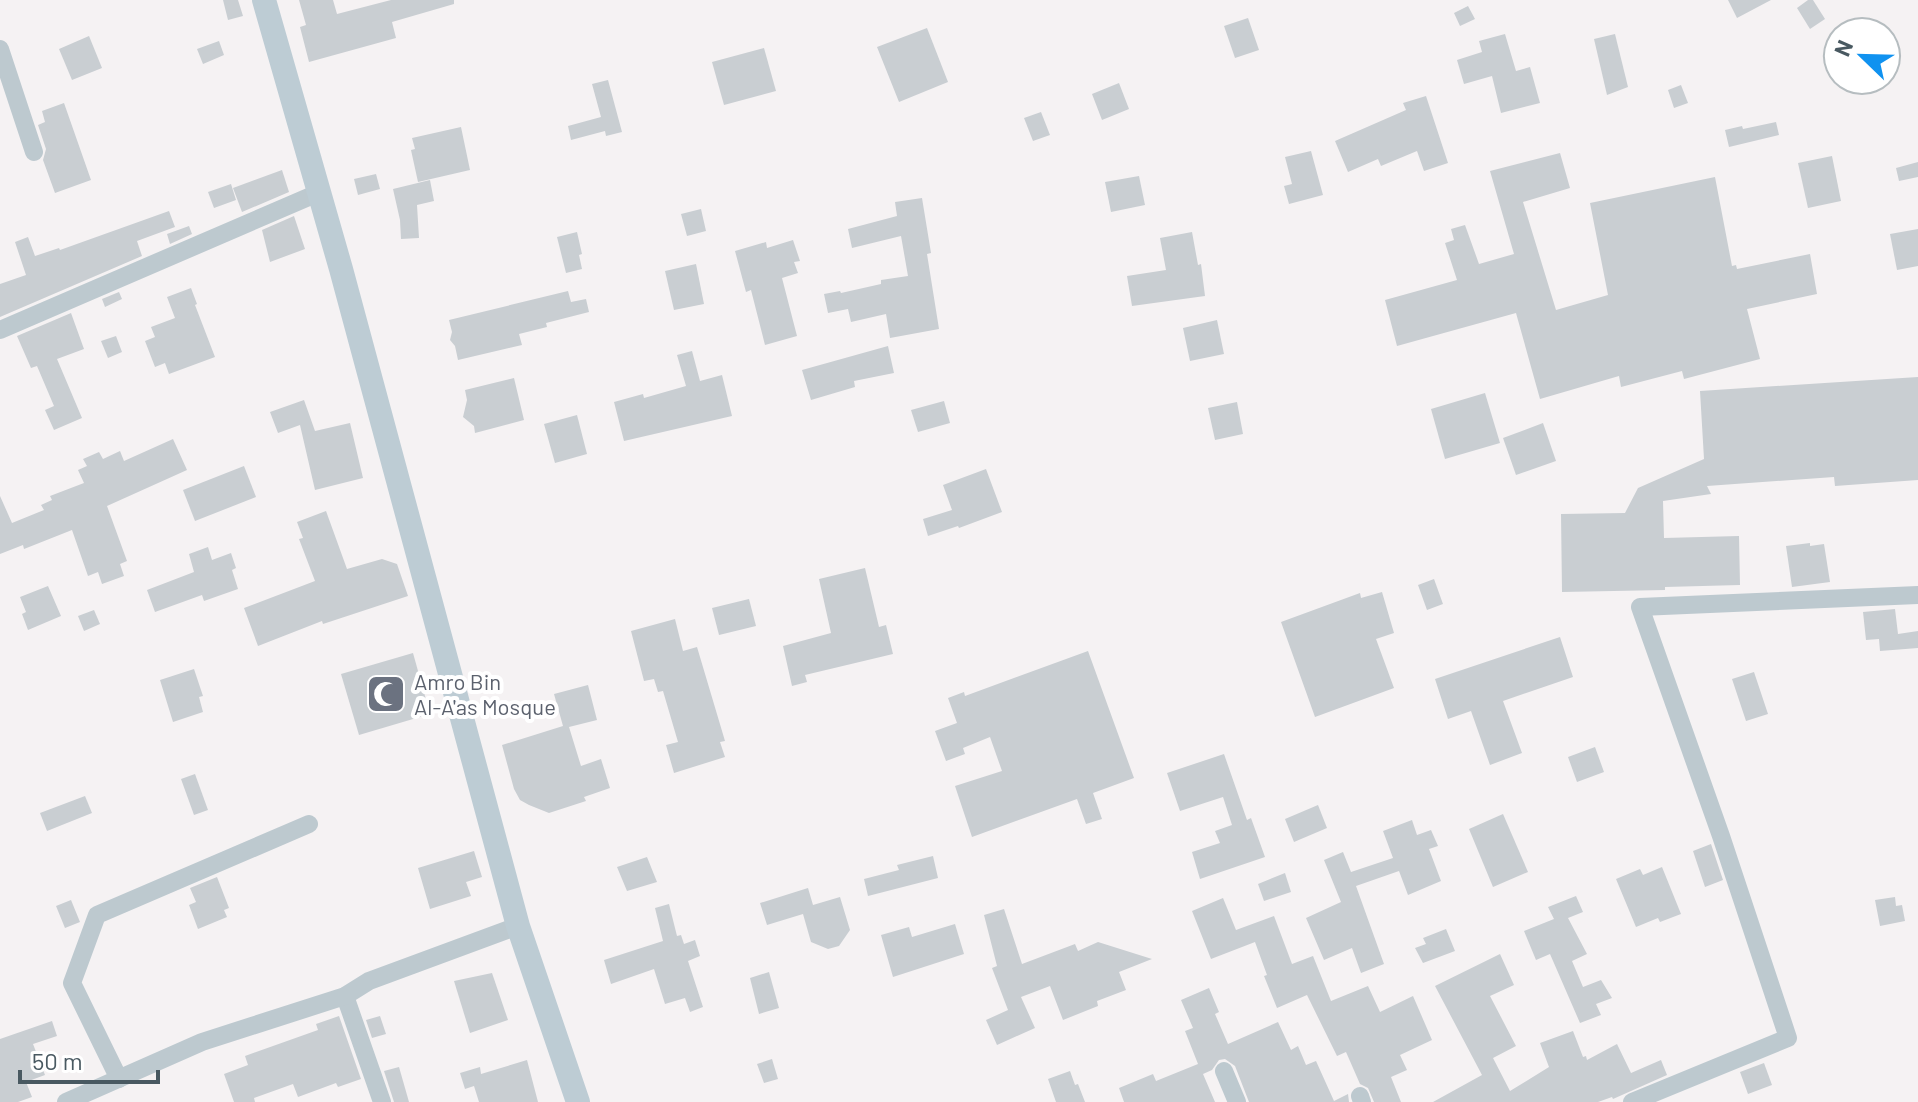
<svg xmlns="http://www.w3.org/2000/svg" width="1918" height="1102" viewBox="0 0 1918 1102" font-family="Barlow,sans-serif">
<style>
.building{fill:#c9ced2}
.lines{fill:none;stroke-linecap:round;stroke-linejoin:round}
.street{stroke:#bdc9cf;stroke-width:18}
.secondary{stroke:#bdccd4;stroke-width:24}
.labels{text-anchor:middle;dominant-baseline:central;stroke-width:8;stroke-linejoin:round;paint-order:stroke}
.worship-label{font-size:22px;fill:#5b616d;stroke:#fff;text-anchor:start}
</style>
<rect width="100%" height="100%" fill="#f5f2f3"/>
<!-- building -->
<g class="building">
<polygon points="223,0 238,0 243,16 228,20"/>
<polygon points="299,0 333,0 337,14 391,0 454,0 454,4 392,22 396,38 309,62 300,27 306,25"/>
<polygon points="1728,0 1771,0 1737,18"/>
<polygon points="1808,0 1813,0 1825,19 1810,29 1797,8"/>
<polygon points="1468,6 1475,19 1460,26 1454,13"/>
<polygon points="1248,18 1259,50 1235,58 1224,26"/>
<polygon points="927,28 948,82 899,102 877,47"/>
<polygon points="1505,34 1516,71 1530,67 1540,103 1501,113 1492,76 1464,84 1457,60 1482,52 1479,41"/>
<polygon points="1615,34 1628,87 1607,95 1594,39"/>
<polygon points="89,36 102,68 72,80 59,49"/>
<polygon points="219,41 224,55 203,64 197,49"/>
<polygon points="764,48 776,91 724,105 712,62"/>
<polygon points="608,80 622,132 606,136 605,131 571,140 568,126 601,117 592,84"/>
<polygon points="1119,83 1129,109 1102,120 1092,94"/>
<polygon points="1681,85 1688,103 1674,108 1668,90"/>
<polygon points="1426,96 1448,163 1424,171 1417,151 1381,166 1378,159 1348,172 1335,141 1406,110 1403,103"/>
<polygon points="64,103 91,180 55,193 43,160 46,149 38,125 45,122 42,111"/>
<polygon points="1041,112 1050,135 1033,141 1024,118"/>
<polygon points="1776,122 1779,135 1729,147 1725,130 1742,126 1743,129"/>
<polygon points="461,127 470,170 418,182 411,150 415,149 412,138"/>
<polygon points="1311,151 1323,195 1289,204 1284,186 1292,184 1285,157"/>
<polygon points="1560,153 1570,188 1523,202 1556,310 1608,295 1590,203 1715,177 1732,266 1736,265 1737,269 1810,254 1817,294 1747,309 1760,359 1684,379 1682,371 1621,387 1619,376 1540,399 1516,313 1397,346 1385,300 1457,280 1445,243 1454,240 1451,229 1465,225 1479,264 1514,254 1490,171"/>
<polygon points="1832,156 1841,201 1808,208 1798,163"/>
<polygon points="1918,162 1918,177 1899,181 1896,168"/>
<polygon points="282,170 289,192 242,212 233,188"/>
<polygon points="376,174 380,189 358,195 354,179"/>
<polygon points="1139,176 1145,205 1111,212 1105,182"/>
<polygon points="430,180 434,201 417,205 419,238 401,239 400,220 393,189"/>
<polygon points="231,184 236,200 214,208 208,192"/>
<polygon points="922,198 931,253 927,254 939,329 890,338 886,314 851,322 848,309 828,313 824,294 840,291 841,293 881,284 881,280 908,276 901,236 852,248 848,229 897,216 895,202"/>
<polygon points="701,209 706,231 687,236 681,214"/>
<polygon points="169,211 175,227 137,241 142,256 0,317 0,284 26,275 15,242 28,237 35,256 59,248 60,250"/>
<polygon points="294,216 305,249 270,262 262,230"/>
<polygon points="189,226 192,234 170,244 167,234"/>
<polygon points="1918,229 1918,266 1897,270 1890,234"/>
<polygon points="577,232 582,254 579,255 582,269 566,273 557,237"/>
<polygon points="1192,232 1198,265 1201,264 1205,296 1132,306 1127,276 1166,270 1160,238"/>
<polygon points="793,240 800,261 794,262 798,273 782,278 797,336 765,345 751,290 746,292 735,251 766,242 767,248"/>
<polygon points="696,264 704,304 674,310 665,271"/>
<polygon points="191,288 197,304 195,305 215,357 169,374 165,363 155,367 145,341 155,337 151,327 175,318 167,297"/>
<polygon points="568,291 571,302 586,299 589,312 546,323 547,327 519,334 522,345 458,360 455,346 450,340 452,332 449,320"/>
<polygon points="119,292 122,299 105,307 102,299"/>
<polygon points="71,313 84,349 57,359 82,418 54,430 45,410 54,406 37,366 31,368 17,336"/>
<polygon points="1217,320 1224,354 1190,361 1183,328"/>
<polygon points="116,336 122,352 108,358 101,341"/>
<polygon points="888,346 894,373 854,381 855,387 811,400 802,370"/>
<polygon points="692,351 700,381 722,375 732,416 624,441 614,402 643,394 644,398 686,386 677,355"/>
<polygon points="1918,377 1918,480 1835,486 1834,477 1707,486 1711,494 1663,501 1664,538 1739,536 1740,585 1665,587 1665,590 1562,592 1561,514 1625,513 1638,488 1704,459 1700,391"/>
<polygon points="514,378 524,420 475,433 474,426 463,417 467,400 465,390"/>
<polygon points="1485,393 1500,443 1445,459 1431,409"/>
<polygon points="304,400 315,431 350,423 363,478 315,490 300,425 278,433 270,412"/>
<polygon points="944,401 950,423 918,432 911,410"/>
<polygon points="1237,402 1243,434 1215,440 1208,408"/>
<polygon points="577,415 587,454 555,463 544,424"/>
<polygon points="1543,423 1556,461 1516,475 1503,438"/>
<polygon points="173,439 187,470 107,506 127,561 120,564 124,576 102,584 98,572 88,576 72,530 24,549 23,545 0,554 0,496 12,523 44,510 41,505 52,500 50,496 84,483 78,470 87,466 83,459 99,452 103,459 120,451 124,461"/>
<polygon points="244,466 256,497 195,521 183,490"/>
<polygon points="986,469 1002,512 959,528 958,526 928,536 923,519 952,510 943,485"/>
<polygon points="326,511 347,569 382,559 397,564 408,596 323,624 322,621 258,646 244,608 315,581 299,539 303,538 297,522"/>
<polygon points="1810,543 1810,546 1824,544 1830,582 1792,587 1786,546"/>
<polygon points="208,547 212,560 231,553 236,568 232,570 238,589 204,601 202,595 155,612 147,590 194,572 189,554"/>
<polygon points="865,568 879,627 886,625 893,654 805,675 807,682 792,686 783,646 831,633 819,579"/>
<polygon points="1434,579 1443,604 1427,610 1418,585"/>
<polygon points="48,586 61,616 28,630 22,614 26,612 20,597"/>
<polygon points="1382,592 1394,633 1376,639 1394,688 1315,717 1281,622 1360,593 1361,598"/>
<polygon points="749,599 756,626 719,635 712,608"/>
<polygon points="1895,609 1898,634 1918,631 1918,648 1880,651 1879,639 1866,640 1863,612"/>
<polygon points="94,610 100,624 84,631 78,616"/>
<polygon points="675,619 683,651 697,647 725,741 720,742 725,757 674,773 666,745 678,742 663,691 658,692 654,679 644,681 631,631"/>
<polygon points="1560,637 1573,677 1503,701 1522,753 1490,765 1471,711 1448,719 1435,679"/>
<polygon points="1088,651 1134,778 1093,793 1102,819 1086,824 1077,799 972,837 955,786 1002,771 990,737 963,748 965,754 946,761 935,731 957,723 948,698 964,692 965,696"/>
<polygon points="413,653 430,714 359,735 341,674"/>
<polygon points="194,669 203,696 199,697 203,712 173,722 160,680"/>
<polygon points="1754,672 1768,714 1746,721 1732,679"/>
<polygon points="588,685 597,720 569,727 581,766 601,759 610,788 584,797 586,801 549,813 529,805 520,800 514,789 502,745 563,726 554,694"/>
<polygon points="1595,747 1604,772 1577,782 1568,757"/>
<polygon points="1224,754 1247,820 1251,818 1265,857 1200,879 1192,852 1220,843 1215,831 1232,825 1223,797 1180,811 1167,773"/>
<polygon points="195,774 208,810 194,815 181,779"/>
<polygon points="85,796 92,813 47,831 40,813"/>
<polygon points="1318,805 1327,828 1294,842 1285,819"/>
<polygon points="1503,814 1528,872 1493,887 1469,829"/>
<polygon points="1412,820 1417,835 1431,830 1438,846 1429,849 1441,881 1408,895 1399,871 1356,886 1384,964 1361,973 1352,948 1324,960 1306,918 1341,902 1324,860 1343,852 1351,872 1393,858 1383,831"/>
<polygon points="1711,844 1723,880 1705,887 1693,851"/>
<polygon points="474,851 482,877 466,882 471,896 430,909 418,868"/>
<polygon points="933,856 938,878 868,896 864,879 899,870 897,865"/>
<polygon points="647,857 657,882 627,891 617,867"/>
<polygon points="1662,867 1681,914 1660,922 1658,918 1636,927 1616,879 1640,869 1643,875"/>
<polygon points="1285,873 1291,892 1264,901 1258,884"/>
<polygon points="217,877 229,908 224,910 227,917 198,929 189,905 196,902 190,888"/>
<polygon points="808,888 813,905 840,897 850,930 839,946 828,949 811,942 803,914 767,925 760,903"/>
<polygon points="1576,896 1583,912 1568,918 1587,954 1572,961 1583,987 1601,980 1612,998 1596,1004 1601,1015 1580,1023 1550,954 1536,960 1524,931 1554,919 1548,907"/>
<polygon points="1895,897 1896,906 1902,905 1905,921 1880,926 1875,900"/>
<polygon points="1223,898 1236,930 1274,916 1292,964 1313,956 1331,1001 1368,986 1380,1012 1413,996 1432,1040 1400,1055 1407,1070 1391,1077 1401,1102 1374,1102 1368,1088 1360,1084 1346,1052 1337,1056 1307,995 1277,1008 1264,976 1267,975 1255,942 1211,959 1192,911"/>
<polygon points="71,900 80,922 65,928 56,906"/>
<polygon points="669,904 677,936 681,935 684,944 695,940 700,956 688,961 703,1007 690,1012 685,998 665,1004 654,969 611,984 604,960 663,941 655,908"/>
<polygon points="1004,909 1022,964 1075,944 1078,951 1098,942 1152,959 1119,972 1126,990 1097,1001 1098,1006 1063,1020 1050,986 1021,997 1035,1028 997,1045 986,1020 1008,1010 992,968 997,966 984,915"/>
<polygon points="955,924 964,954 893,977 881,935 909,927 912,937"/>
<polygon points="1446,929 1455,951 1423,963 1415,948 1426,944 1423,938"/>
<polygon points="1500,954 1514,985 1490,996 1516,1046 1493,1058 1510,1091 1549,1067 1540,1043 1573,1031 1583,1057 1586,1056 1587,1060 1617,1044 1631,1073 1661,1060 1667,1075 1613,1099 1612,1097 1598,1102 1433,1102 1482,1075 1435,986"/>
<polygon points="769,972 779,1008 759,1014 750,978"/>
<polygon points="492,973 508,1020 470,1033 454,981"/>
<polygon points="1209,988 1219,1012 1215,1014 1228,1044 1278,1022 1291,1050 1298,1046 1306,1065 1316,1061 1334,1101 1348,1094 1349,1102 1249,1102 1235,1066 1225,1059 1219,1060 1212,1070 1203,1074 1215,1102 1124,1102 1119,1088 1153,1074 1156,1081 1198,1064 1185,1031 1193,1028 1181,1000"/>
<polygon points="339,1016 361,1079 338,1087 336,1083 298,1097 293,1084 254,1098 255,1102 234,1102 224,1074 248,1065 245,1056 318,1030 316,1024"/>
<polygon points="380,1016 386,1034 372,1038 366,1020"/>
<polygon points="52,1021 57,1036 33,1044 45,1075 26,1082 32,1097 18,1102 0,1102 0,1039"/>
<polygon points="772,1059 778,1079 764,1083 757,1064"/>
<polygon points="527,1060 538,1102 479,1102 474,1086 465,1089 460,1073 480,1067 481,1074"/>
<polygon points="1764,1063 1772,1085 1748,1094 1740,1072"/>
<polygon points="399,1067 409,1102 394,1102 384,1071"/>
<polygon points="1070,1071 1075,1085 1078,1084 1085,1102 1056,1102 1048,1079"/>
</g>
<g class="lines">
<!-- street -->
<g class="street">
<polyline points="0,49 34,152"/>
<polyline points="0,330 318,193"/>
<polyline points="345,996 382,1102"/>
<polyline points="1224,1071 1237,1102"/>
<polyline points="119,1079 72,983 97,915 309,824"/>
<polyline points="1360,1096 1362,1102"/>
<polyline points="66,1102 202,1042 345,996 369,981 518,926"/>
<polyline points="1632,1102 1788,1038 1721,836 1640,607 1918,595"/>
</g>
<!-- secondary -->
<polyline class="secondary" points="264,0 341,269 518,926 578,1102"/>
</g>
<!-- icons -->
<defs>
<symbol id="mosque-square" viewBox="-11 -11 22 22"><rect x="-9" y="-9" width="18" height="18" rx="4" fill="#6b7280" stroke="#fff"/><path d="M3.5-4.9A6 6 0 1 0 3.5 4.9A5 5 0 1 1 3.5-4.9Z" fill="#fff"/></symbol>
</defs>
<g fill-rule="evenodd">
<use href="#mosque-square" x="364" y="672" width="44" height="44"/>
</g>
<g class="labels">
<!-- worship labels -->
<g class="worship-label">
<text x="414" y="681">Amro Bin<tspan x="414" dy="25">Al-A'as Mosque</tspan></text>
</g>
</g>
<!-- north arrow -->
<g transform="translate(1862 56) rotate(293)"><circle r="38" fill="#ffffff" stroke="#b6bdc0" stroke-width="2"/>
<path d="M0-6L14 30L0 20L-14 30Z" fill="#1092f0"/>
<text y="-12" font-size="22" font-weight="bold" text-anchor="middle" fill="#495961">N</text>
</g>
<!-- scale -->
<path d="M20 1070v12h138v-12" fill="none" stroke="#495961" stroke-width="4"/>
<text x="32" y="1070" font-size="24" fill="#495961" stroke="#ffffff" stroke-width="6" paint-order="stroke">50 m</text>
</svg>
